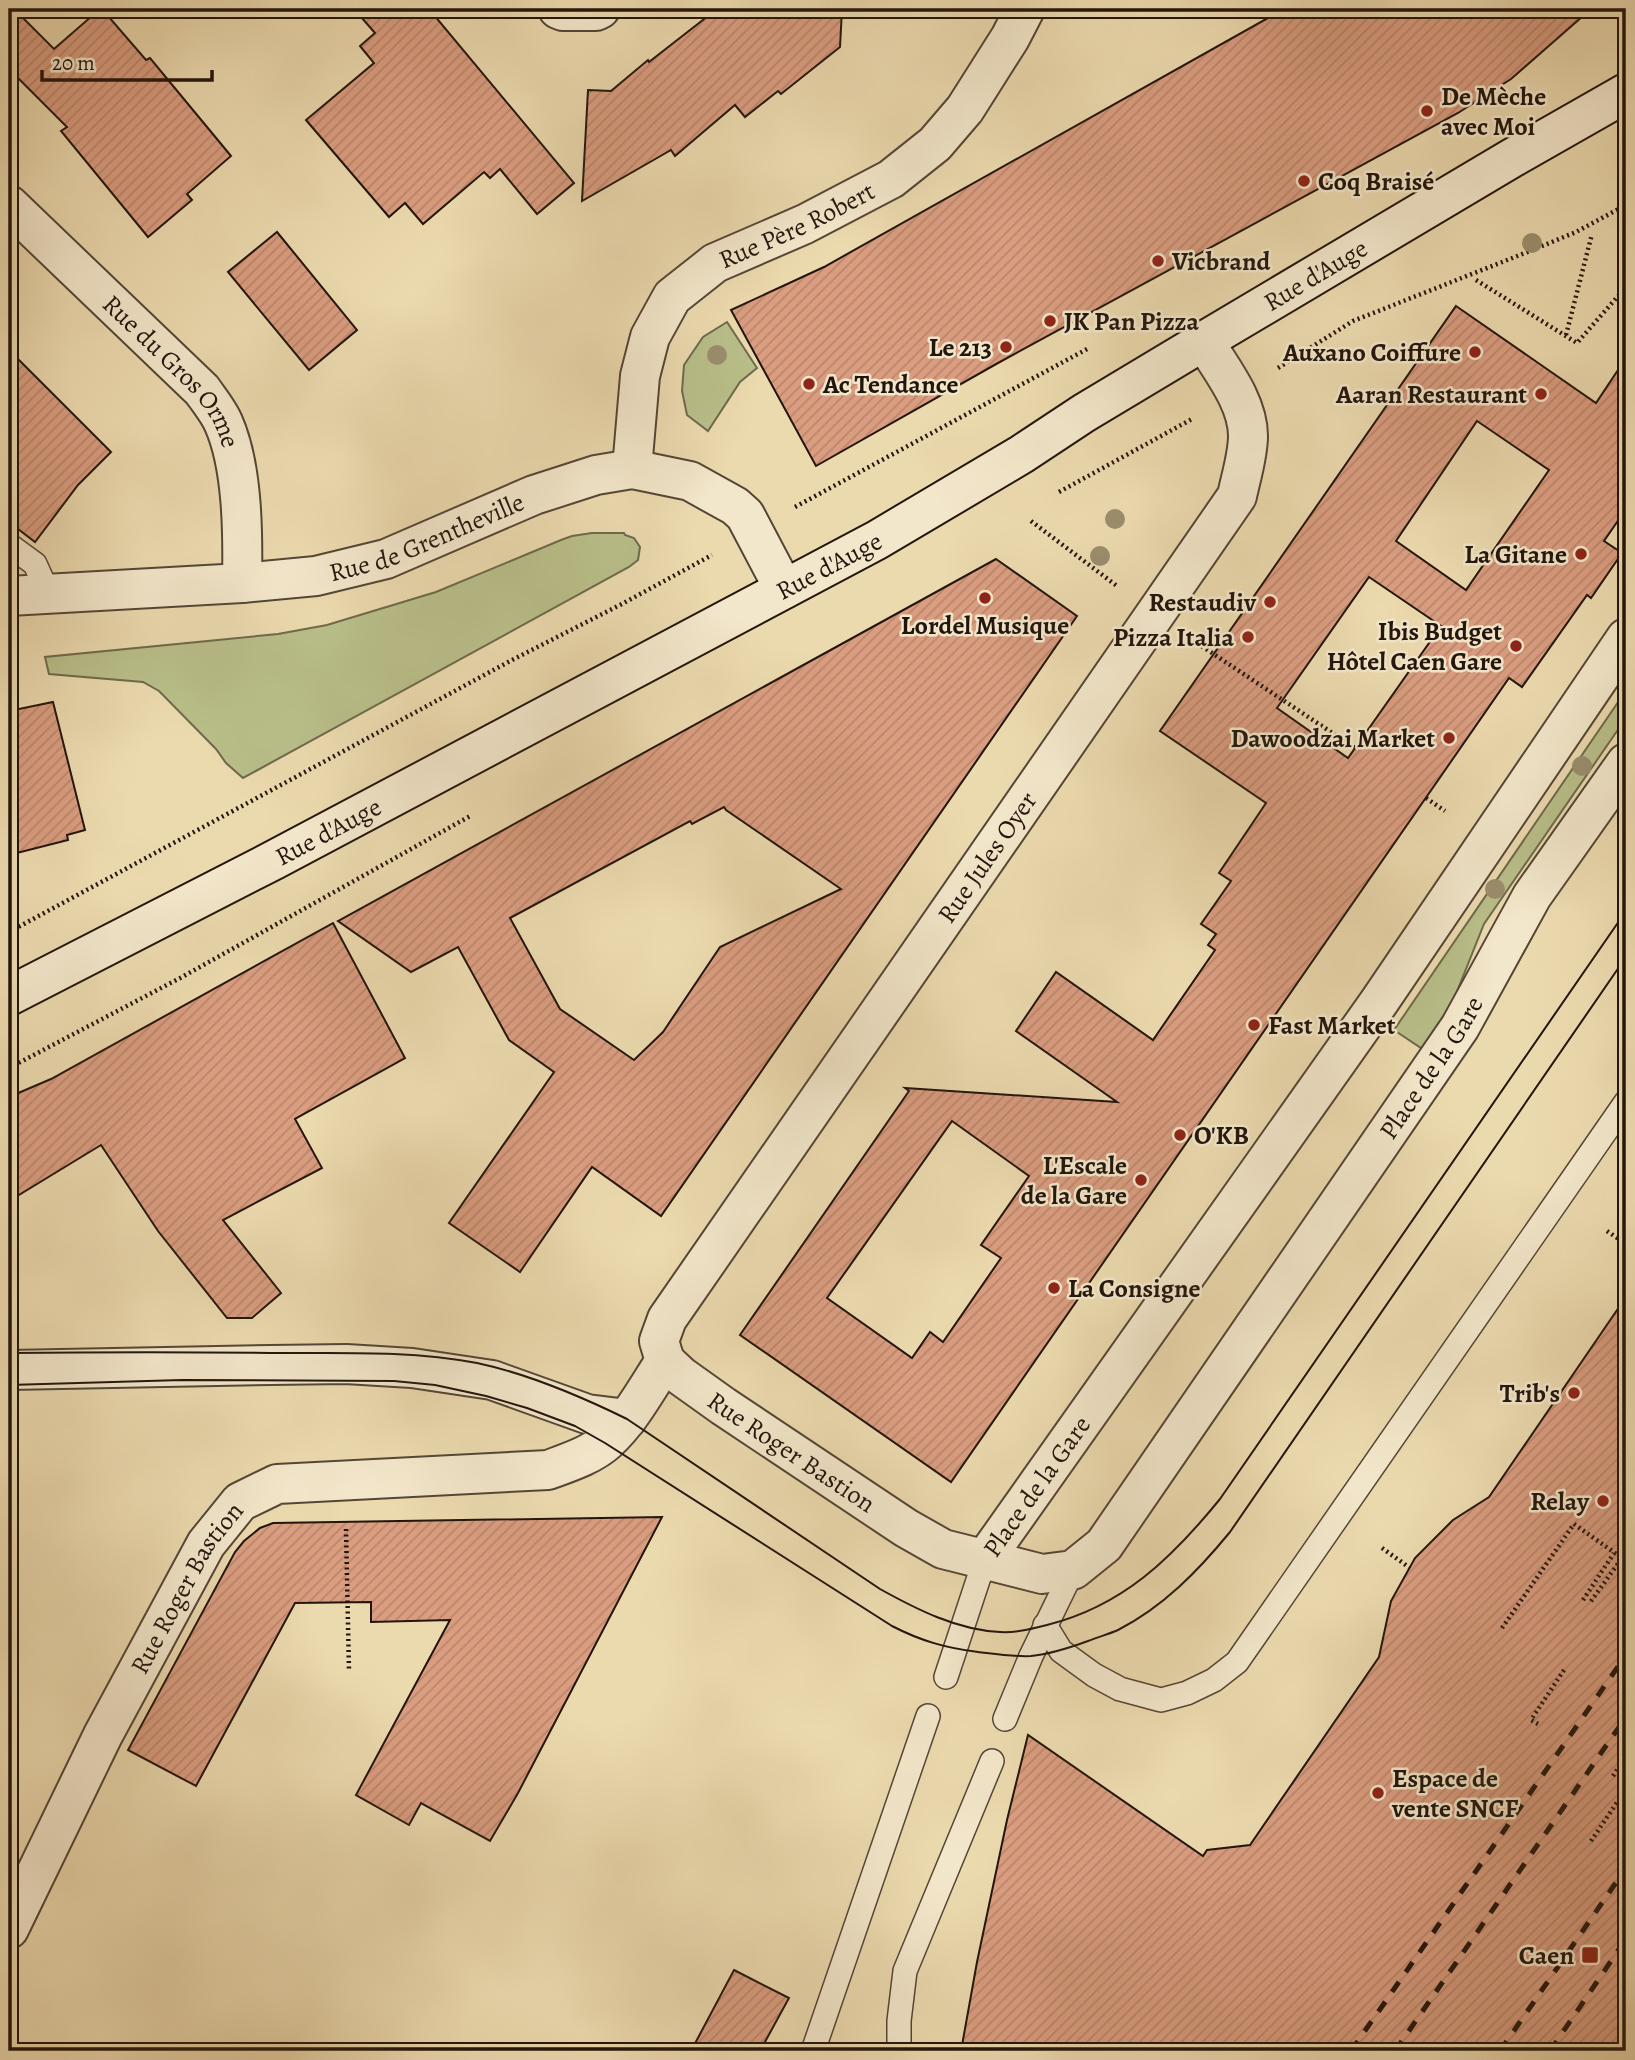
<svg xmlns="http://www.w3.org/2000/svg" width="1635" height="2060" viewBox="0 0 1635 2060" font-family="Alegreya,serif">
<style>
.green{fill:#b9bf8a;stroke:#6e6a4c;stroke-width:2}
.building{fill:url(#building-hatch);stroke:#22150d;stroke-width:2;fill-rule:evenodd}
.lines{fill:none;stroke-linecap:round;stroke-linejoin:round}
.service-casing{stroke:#544636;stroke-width:26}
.minor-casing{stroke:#544636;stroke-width:42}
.tertiary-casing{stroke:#544636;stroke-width:42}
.secondary-casing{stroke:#22150d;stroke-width:42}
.path{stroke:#22150d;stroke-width:4.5;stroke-dasharray:2 3.5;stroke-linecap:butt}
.service{stroke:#f3e7cb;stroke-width:23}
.minor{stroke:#f3e7cb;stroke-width:38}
.tertiary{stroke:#f3e7cb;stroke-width:38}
.secondary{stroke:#f3e7cb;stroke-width:38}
.tram{stroke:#22150d;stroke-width:2}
.rail{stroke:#22150d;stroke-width:5;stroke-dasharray:12 12;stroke-linecap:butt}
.tree{fill:#9a8e6e}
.poi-dot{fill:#8f2418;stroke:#f3e7cb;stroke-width:2.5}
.labels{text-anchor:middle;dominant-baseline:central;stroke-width:5;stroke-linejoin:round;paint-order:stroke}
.poi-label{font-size:26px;font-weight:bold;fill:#22150d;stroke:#f3e7cb;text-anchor:end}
.street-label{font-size:26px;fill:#22150d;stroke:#f3e7cb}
</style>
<defs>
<pattern id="building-hatch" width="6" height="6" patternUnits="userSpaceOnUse" patternTransform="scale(1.75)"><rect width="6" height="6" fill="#da9d80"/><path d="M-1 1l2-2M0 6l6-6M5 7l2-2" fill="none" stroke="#bb866d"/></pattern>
</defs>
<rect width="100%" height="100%" fill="#ecdaaf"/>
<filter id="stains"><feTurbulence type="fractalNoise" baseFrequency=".00286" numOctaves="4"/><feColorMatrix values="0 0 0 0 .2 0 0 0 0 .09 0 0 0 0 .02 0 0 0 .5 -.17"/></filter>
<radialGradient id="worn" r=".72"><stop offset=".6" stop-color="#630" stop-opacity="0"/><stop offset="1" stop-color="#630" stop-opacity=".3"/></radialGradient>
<!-- green -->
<g class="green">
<polygon points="727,322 757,368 740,382 708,431 687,415 682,391 684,365 703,337"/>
<polygon points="592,533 624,533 625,535 634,538 640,547 638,560 629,567 243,778 226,763 216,749 159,691 143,682 49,674 45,657 278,634 327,625 436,592 561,540 572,536"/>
<polygon points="1625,692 1626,718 1484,924 1448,1014 1424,1050 1394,1030"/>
</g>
<!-- building -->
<g class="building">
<polygon points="9,9 14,9 54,49 100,9 102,9 146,60 150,58 231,156 187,194 192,200 148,237 61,131 67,127 9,69"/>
<polygon points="354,9 429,9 574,183 537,214 500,169 490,178 484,172 423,224 405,203 389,217 306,120 374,63 360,46 375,33"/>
<polygon points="717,9 842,9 840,47 781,94 778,91 745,117 735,105 675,156 671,150 582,201 588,90 611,91 648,60 649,62"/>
<polygon points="1284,9 1591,9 1511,79 1458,113 998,363 816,466 731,310 824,267"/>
<polygon points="277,232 357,330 309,370 228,272"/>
<path d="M1456,306l140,97 30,-45v151l-22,32 18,12 -31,45 -4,-3 -65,92 -13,-9 -558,804 -211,-147 169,-244 -4,-3 212,14 -101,-71 40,-59 97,68 62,-90 -7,-5 8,-11 -15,-10 30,-43 -12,-8 47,-70 -106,-72zM1477,421l72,49 -83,120 -70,-49zM1369,577l72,49 -93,132 -71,-50zM952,1121l77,55 -48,69 20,13 -58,84 -13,-10 -18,26 -85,-60z"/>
<polygon points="9,350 111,452 78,485 35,542 9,522"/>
<path d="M996,559l81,57 -416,600 -69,-49 -72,105 -71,-49 105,-151 -45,-32 -51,-93 -47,25 -73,-51zM724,807l2,3 115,79 -121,58 -57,85 -29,28 -74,-51 -50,-91 180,-97 2,3z"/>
<polygon points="53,702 85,830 67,835 68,840 9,855 9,711"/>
<polygon points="333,923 405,1058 295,1119 322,1168 223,1220 281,1293 252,1318 227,1318 158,1231 101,1145 9,1201 9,1097 51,1079"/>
<polygon points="1626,1297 1626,2051 961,2051 977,1962 1007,1820 1028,1735 1203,1856 1207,1850 1250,1845 1379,1657 1391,1601 1415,1558 1453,1520 1489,1497"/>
<polygon points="662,1517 518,1793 490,1841 421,1803 409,1825 356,1795 450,1620 371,1622 371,1602 295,1603 196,1786 128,1750 235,1552 244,1541 260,1528 273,1523"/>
<polygon points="734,1970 789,1998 760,2051 691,2051"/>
</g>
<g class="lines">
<defs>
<g id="service">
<polyline points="9,545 35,564 48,593"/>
<polyline points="1045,1625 1061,1651 1094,1675 1120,1689 1161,1700 1187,1693 1214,1680 1237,1662 1626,1102"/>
<polyline points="946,1677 985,1559"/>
<polyline points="1005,1719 1031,1656 1073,1570"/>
<polyline points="813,2051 928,1716"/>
<polyline points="899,2051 899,2021 905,1971 992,1761"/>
</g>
<g id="minor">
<polyline points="558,9 563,11 596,11 600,9"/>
<path id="s1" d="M9,205l193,185c7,10 16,21 21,32 20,44 20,113 19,161"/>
<path id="s2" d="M632,469l8,-93 10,-39 22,-40 43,-34 90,-39 86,-45 44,-35 30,-35 45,-71 15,-29"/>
<path id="s3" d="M665,1361l16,15 42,30 183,122 37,21 99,25 31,-4 31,-25 356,-518 72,-131 94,-133"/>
<path id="s4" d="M665,1361l-6,-20 8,-22 570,-823c4,-19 11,-41 11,-60 0,-34 -27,-67 -44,-95"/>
<polyline points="9,1370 271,1365 346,1364 412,1368 492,1380 587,1414 627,1419"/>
<path id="s5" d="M985,1559l394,-557 247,-364"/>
<path id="s6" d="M9,1929l94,-194 103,-191 34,-42 37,-18 271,-14c19,-7 44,-15 59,-29 24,-22 40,-53 58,-80"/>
</g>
<g id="tertiary">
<path id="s7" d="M9,596l233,-13 74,-7 70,-17 148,-64 62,-20 36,-6 58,12 45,25 10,9 39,74"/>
</g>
<g id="secondary">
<path id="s8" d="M9,996l265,-136 603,-320 145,-86 62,-41 120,-72 308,-183 114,-65"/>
</g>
</defs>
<!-- service casing -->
<use href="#service" class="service-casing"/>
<!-- minor casing -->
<use href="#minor" class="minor-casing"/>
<!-- tertiary casing -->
<use href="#tertiary" class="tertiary-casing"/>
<!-- secondary casing -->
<use href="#secondary" class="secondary-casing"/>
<!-- path -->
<g class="path">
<polyline points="1476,280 1577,343 1626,287"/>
<polyline points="1566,335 1592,234"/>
<polyline points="1278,368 1353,321 1530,251 1576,232 1626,205"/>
<polyline points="1059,492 1192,419"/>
<polyline points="795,507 1089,348"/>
<polyline points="1031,521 1117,586"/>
<polyline points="1197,643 1355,748"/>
<polyline points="1426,798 1445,811"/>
<polyline points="9,932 512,660 620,605 712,555"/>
<polyline points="9,1068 182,977 472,815"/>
<polyline points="1607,1231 1626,1244"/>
<polyline points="1625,1335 1626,1334"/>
<polyline points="346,1529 349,1671"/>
<polyline points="1382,1548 1410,1568"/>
<polyline points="1583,1600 1614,1553"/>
<polyline points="1502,1628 1574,1524 1622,1558 1589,1604"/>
<polyline points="1538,1724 1531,1720 1564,1670"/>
<polyline points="1613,1776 1626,1756"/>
<polyline points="1591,1841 1626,1789"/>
</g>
<!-- service -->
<use href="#service" class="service"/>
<!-- minor -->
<use href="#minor" class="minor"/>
<!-- tertiary -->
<use href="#tertiary" class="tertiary"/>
<!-- secondary -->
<use href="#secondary" class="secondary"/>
<!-- tram -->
<g class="tram">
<path d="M9,1353c92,-1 185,-1 277,0 64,0 128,-2 191,10 52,11 103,33 150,56l253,170c36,20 77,41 120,43 16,1 31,-3 47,-7 76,-19 125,-67 173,-126l406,-588"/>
<path d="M9,1385l173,-5 212,1 41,4 51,11 41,12 48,18 30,17 287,183c29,15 54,22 86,26 17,2 36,5 53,4 20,-2 38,-8 57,-15 10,-4 21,-7 30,-11 45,-23 80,-59 112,-98l396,-575"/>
</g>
<!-- rail -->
<g class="rail">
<polyline points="1351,2051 1626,1655"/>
<polyline points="1395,2051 1626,1717"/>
<polyline points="1500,2051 1626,1868"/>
<polyline points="1550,2051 1626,1939"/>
</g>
</g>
<!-- trees -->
<g class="tree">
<circle cx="1532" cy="243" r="10"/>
<circle cx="717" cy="355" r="10"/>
<circle cx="1115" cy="519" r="10"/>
<circle cx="1100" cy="556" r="10"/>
<circle cx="1582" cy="766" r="10"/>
<circle cx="1495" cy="889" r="10"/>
</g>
<!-- markers -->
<g class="poi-dot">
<circle cx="1427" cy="111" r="7"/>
<circle cx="1304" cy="181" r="7"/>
<circle cx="1158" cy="261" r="7"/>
<circle cx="1050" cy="321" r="7"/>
<circle cx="1006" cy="347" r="7"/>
<circle cx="1475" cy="352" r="7"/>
<circle cx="809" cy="384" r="7"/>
<circle cx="1541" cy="394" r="7"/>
<circle cx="1581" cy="554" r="7"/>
<circle cx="985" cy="598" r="7"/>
<circle cx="1270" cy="602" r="7"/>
<circle cx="1248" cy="637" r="7"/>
<circle cx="1516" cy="646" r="7"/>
<circle cx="1449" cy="738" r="7"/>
<circle cx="1254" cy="1025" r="7"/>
<circle cx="1180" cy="1135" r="7"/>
<circle cx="1141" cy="1180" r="7"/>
<circle cx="1054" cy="1288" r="7"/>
<circle cx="1574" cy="1393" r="7"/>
<circle cx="1603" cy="1501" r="7"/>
<circle cx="1378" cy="1793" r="7"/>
<rect x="1581" y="1946" width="18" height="18" rx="3.5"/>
</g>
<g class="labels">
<!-- poi labels -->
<g class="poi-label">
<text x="1441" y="96" text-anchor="start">De Mèche<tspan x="1441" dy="30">avec Moi</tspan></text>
<text x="1318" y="181" text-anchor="start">Coq Braisé</text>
<text x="1172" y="261" text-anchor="start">Vicbrand</text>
<text x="1064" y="321" text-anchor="start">JK Pan Pizza</text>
<text x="992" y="347">Le 213</text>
<text x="1461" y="352">Auxano Coiffure</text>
<text x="823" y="384" text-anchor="start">Ac Tendance</text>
<text x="1527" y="394">Aaran Restaurant</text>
<text x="1567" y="554">La Gitane</text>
<text x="1256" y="602">Restaudiv</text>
<text x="985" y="625" text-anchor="middle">Lordel Musique</text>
<text x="1502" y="631">Ibis Budget<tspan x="1502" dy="30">Hôtel Caen Gare</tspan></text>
<text x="1234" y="637">Pizza Italia</text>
<text x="1435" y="738">Dawoodzai Market</text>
<text x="1268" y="1025" text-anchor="start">Fast Market</text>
<text x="1194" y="1135" text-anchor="start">O'KB</text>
<text x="1127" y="1165">L'Escale<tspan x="1127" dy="30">de la Gare</tspan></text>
<text x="1068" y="1288" text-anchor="start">La Consigne</text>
<text x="1560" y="1393">Trib's</text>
<text x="1589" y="1501">Relay</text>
<text x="1392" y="1778" text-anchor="start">Espace de<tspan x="1392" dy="30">vente SNCF</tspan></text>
<text x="1574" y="1955">Caen</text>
</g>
<!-- street labels -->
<g class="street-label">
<text stroke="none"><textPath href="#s2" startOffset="324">Rue Père Robert</textPath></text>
<text stroke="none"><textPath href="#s8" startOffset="1493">Rue d'Auge</textPath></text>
<text stroke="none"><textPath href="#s1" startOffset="234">Rue du Gros Orme</textPath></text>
<text stroke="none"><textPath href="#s7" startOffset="425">Rue de Grentheville</textPath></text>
<text stroke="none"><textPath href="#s8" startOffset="926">Rue d'Auge</textPath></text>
<text stroke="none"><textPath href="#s8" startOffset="359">Rue d'Auge</textPath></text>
<text stroke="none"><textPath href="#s4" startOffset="606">Rue Jules Oyer</textPath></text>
<text stroke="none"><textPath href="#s3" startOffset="1088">Place de la Gare</textPath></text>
<text stroke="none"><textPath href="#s3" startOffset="156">Rue Roger Bastion</textPath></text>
<text stroke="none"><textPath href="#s5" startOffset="89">Place de la Gare</textPath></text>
<text stroke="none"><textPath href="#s6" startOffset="385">Rue Roger Bastion</textPath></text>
</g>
</g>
<!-- margin -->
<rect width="1635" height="2060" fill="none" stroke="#ecdaaf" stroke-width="35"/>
<rect x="10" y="10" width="1614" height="2039" fill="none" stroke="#22150d" stroke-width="3.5"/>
<rect x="18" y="18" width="1600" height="2025" fill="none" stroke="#22150d" stroke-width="2"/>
<!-- scale -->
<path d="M42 70v10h170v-10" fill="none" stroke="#22150d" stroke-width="3.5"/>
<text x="52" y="70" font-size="21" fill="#22150d" stroke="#f3e7cb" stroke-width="5" paint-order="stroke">20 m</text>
<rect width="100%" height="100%" filter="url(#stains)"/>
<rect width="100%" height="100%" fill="url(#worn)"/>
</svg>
